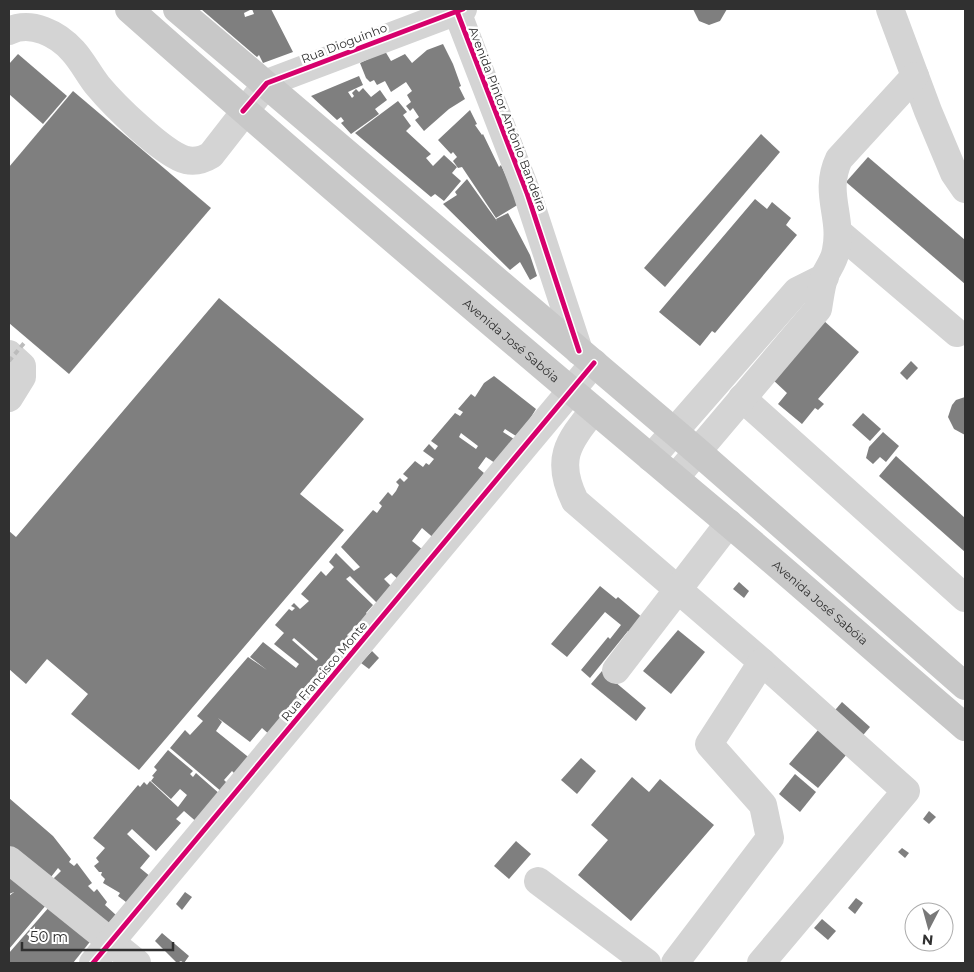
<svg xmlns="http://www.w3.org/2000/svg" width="974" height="972" viewBox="0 0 974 972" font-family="Montserrat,sans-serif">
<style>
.building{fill:#7f7f7f;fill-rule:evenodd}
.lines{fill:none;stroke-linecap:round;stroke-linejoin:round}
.minor{stroke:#d4d4d4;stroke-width:28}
.major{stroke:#c8c8c8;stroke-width:28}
.rail{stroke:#bcbcbc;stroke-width:4;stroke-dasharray:5 4;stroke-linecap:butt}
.cycleway-casing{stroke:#fff;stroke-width:8}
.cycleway{stroke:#d6006c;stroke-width:5}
.labels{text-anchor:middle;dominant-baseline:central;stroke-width:5;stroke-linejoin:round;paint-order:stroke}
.street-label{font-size:12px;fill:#303030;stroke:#fff}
</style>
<rect width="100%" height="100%" fill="#fff"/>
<!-- building -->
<g class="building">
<path d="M201,9h70l22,43 -30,11 -4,-8 -2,2zM252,9l2,5 -9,3 -1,-4z"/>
<polygon points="693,9 727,9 720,21 709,25 699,21"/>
<polygon points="443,44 453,64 461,86 459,87 465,99 449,109 424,131 415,120 419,117 413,108 410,111 406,106 411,102 407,95 412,91 406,82 391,92 385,81 377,85 374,80 370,82 366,78 360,63 385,51 391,61 405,54 412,63 427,50"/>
<polygon points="18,54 67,96 43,124 9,94 9,64"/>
<polygon points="359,76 363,85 348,92 352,98 354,96 352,93 356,89 359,92 363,88 371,97 380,90 387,100 375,109 379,114 351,134 341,123 344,121 341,117 337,120 311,96"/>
<polygon points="73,91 211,208 69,374 9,323 9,167"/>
<polygon points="398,101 407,112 403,115 411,126 406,131 431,154 426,158 433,166 444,155 457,167 452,173 461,181 444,201 435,194 431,197 355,133"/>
<polygon points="470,110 477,124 475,125 482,135 483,134 499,167 501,165 519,204 496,218 462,167 458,168 453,161 457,157 453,152 451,154 438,140"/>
<polygon points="761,134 780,152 665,287 644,268"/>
<polygon points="868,157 965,240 965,284 846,182"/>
<polygon points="467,179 497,221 496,219 508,213 530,255 537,276 530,280 520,262 510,270 443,204 457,195 455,192"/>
<polygon points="755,199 767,209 772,202 791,218 786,225 797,235 715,333 712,331 700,346 659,312"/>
<polygon points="219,298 364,419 300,494 344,530 139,770 71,714 88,694 47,659 26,684 9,669 9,531 16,537"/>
<polygon points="823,320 859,352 818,399 824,404 818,410 815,408 802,424 778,404 787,393 772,379"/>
<polygon points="911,361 918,368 907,380 900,373"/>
<path d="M494,376l42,33 -8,13 -12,14 -11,-7 -2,3 11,7 -19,24 -9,-6 -8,11 6,5 -48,67 -14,-12 -10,13 11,9 -24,30 -8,-7 -7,6 10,10 -14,17 -30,-30 -4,3 27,26 -7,8 3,3 -8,9 -2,-2 -12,12 3,3 -79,98 -9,-8 -12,14 -32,-24 4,4 -6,9 36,29 -14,17 -6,-6 -8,9 4,4 -6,8 -52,-44 15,-18 5,5 13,-14 -6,-5 51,-59 19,13 -17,-13 13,-15 33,26 3,-4 -25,-20 10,-11 -9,-8 14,-16 3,2 3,-3 -4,-2 3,-3 6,6 9,-8 -8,-7 20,-23 5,5 8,-9 -5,-5 7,-9 18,18 6,-4 -19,-20 32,-37 4,3 5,-7 -3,-3 9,-11 4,4 4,-5 3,-6 -3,-3 4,-4 4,4 4,-4 -5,-4 12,-13 8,6 3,-4 3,2 5,-6 -11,-8 6,-7 6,6 3,-4 -7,-5 24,-28 5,3 3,-4 -5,-3 13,-15 4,3 9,-14zM461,433l17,13 -2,3 -17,-12zM294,638l24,21 -2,2 -24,-21z"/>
<polygon points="965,397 965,435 954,429 948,417 952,405 956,400"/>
<polygon points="863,413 881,429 870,441 852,425"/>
<polygon points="883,432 899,446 886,462 880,457 873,464 866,458 869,447"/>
<polygon points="896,456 965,518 965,552 879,476"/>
<polygon points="739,582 749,591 744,598 733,589"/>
<polygon points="600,586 616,599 618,597 644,619 631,634 628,631 590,678 581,670 608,637 610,639 621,625 605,612 567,657 551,644"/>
<polygon points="678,630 705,652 671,694 643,671"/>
<polygon points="372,651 379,658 369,669 361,663"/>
<polygon points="602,671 646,708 636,721 591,684"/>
<polygon points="842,702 870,727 818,788 789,764"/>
<polygon points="168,750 193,771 190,774 193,777 196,773 221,795 199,824 184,811 176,819 181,823 156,851 132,829 127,834 150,856 140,868 151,877 130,905 118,896 120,893 103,883 105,879 101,875 102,872 99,872 94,866 99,862 96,858 105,848 93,838 138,785 140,787 144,782 147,785 150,781 178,807 187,795 180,789 171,799 151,781 154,777 152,776 157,770 154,767"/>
<polygon points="581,758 596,771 577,794 561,780"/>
<polygon points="795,774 816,792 800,812 779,794"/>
<polygon points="632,777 649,792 660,779 714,825 631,921 578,875 608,840 591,825"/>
<polygon points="9,798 53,836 71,859 69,862 74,866 77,863 92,883 88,886 94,892 97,889 107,902 105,905 116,915 103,929 53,879 61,871 58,868 51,877 9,850"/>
<polygon points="929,811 936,817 929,824 923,819"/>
<polygon points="516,841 531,854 509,879 494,866"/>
<polygon points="902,848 909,853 905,858 898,852"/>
<polygon points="9,872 47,904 9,949 9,896 14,892 9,894"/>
<polygon points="185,892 192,897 182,910 176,904"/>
<polygon points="856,898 863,903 855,914 848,908"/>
<polygon points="50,906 93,938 73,963 10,963 9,953"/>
<polygon points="822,919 836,931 828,940 814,928"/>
<polygon points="162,933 189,956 184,963 181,961 177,963 155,941"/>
</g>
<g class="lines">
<!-- minor -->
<g class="minor">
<polyline points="456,9 527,193 579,351"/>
<polyline points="890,9 928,111 954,173 965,189"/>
<path d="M9,31c22,-11 49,3 64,20 10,11 16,24 25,35 15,18 65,68 88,74 9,2 17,0 25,-5l56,-72 196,-74"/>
<polyline points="838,232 957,333"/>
<polyline points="9,354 22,366 22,377 9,398"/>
<polyline points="742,398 965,598"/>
<path d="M594,410c-27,33 -39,50 -19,91l187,161 144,129 -145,172"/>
<polyline points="651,458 797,291 825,277"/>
<path d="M675,478l143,-169c2,-11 3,-23 7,-34 4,-8 10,-16 11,-25 7,-34 -13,-57 3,-91l76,-83"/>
<polyline points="616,670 729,523"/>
<polyline points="9,860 137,963"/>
<polyline points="538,881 647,963"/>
<polyline points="93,963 594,363"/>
<polyline points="675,963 770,838 763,805 709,744 762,662"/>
</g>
<!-- major -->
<g class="major">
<path id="s1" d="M129,9c196,174 396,343 597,512 81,68 159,138 239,206"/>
<polyline points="177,9 697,451 965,686"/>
</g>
<!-- rail -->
<polyline class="rail" points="9,361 25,342"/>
<defs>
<g id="cycleway">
<polyline points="456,9 527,193 579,351"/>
<polyline points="243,111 267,83 463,9"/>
<polyline points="93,963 594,363"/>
</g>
</defs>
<!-- cycleway casing -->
<use href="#cycleway" class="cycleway-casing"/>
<!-- cycleway -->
<use href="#cycleway" class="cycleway"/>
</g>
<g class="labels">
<!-- street labels -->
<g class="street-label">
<text transform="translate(344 43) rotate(-21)">Rua Dioguinho</text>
<text transform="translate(508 119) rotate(69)">Avenida Pintor Antônio Bandeira</text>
<text stroke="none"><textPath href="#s1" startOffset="506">Avenida José Sabóia</textPath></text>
<text stroke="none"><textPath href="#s1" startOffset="911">Avenida José Sabóia</textPath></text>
<text transform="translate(324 671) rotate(-50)">Rua Francisco Monte</text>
</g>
</g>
<!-- border -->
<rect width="974" height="972" fill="none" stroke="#303030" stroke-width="20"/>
<!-- north arrow -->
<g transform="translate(929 927) rotate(186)"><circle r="24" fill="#ffffff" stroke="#acacac"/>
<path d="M0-4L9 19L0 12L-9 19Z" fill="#787878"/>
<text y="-8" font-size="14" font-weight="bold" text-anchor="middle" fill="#303030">N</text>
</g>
<!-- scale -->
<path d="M22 942v8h151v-8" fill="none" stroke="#303030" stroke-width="2.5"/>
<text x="30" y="942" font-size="15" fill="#303030" stroke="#ffffff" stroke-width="4" paint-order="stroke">50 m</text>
</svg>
